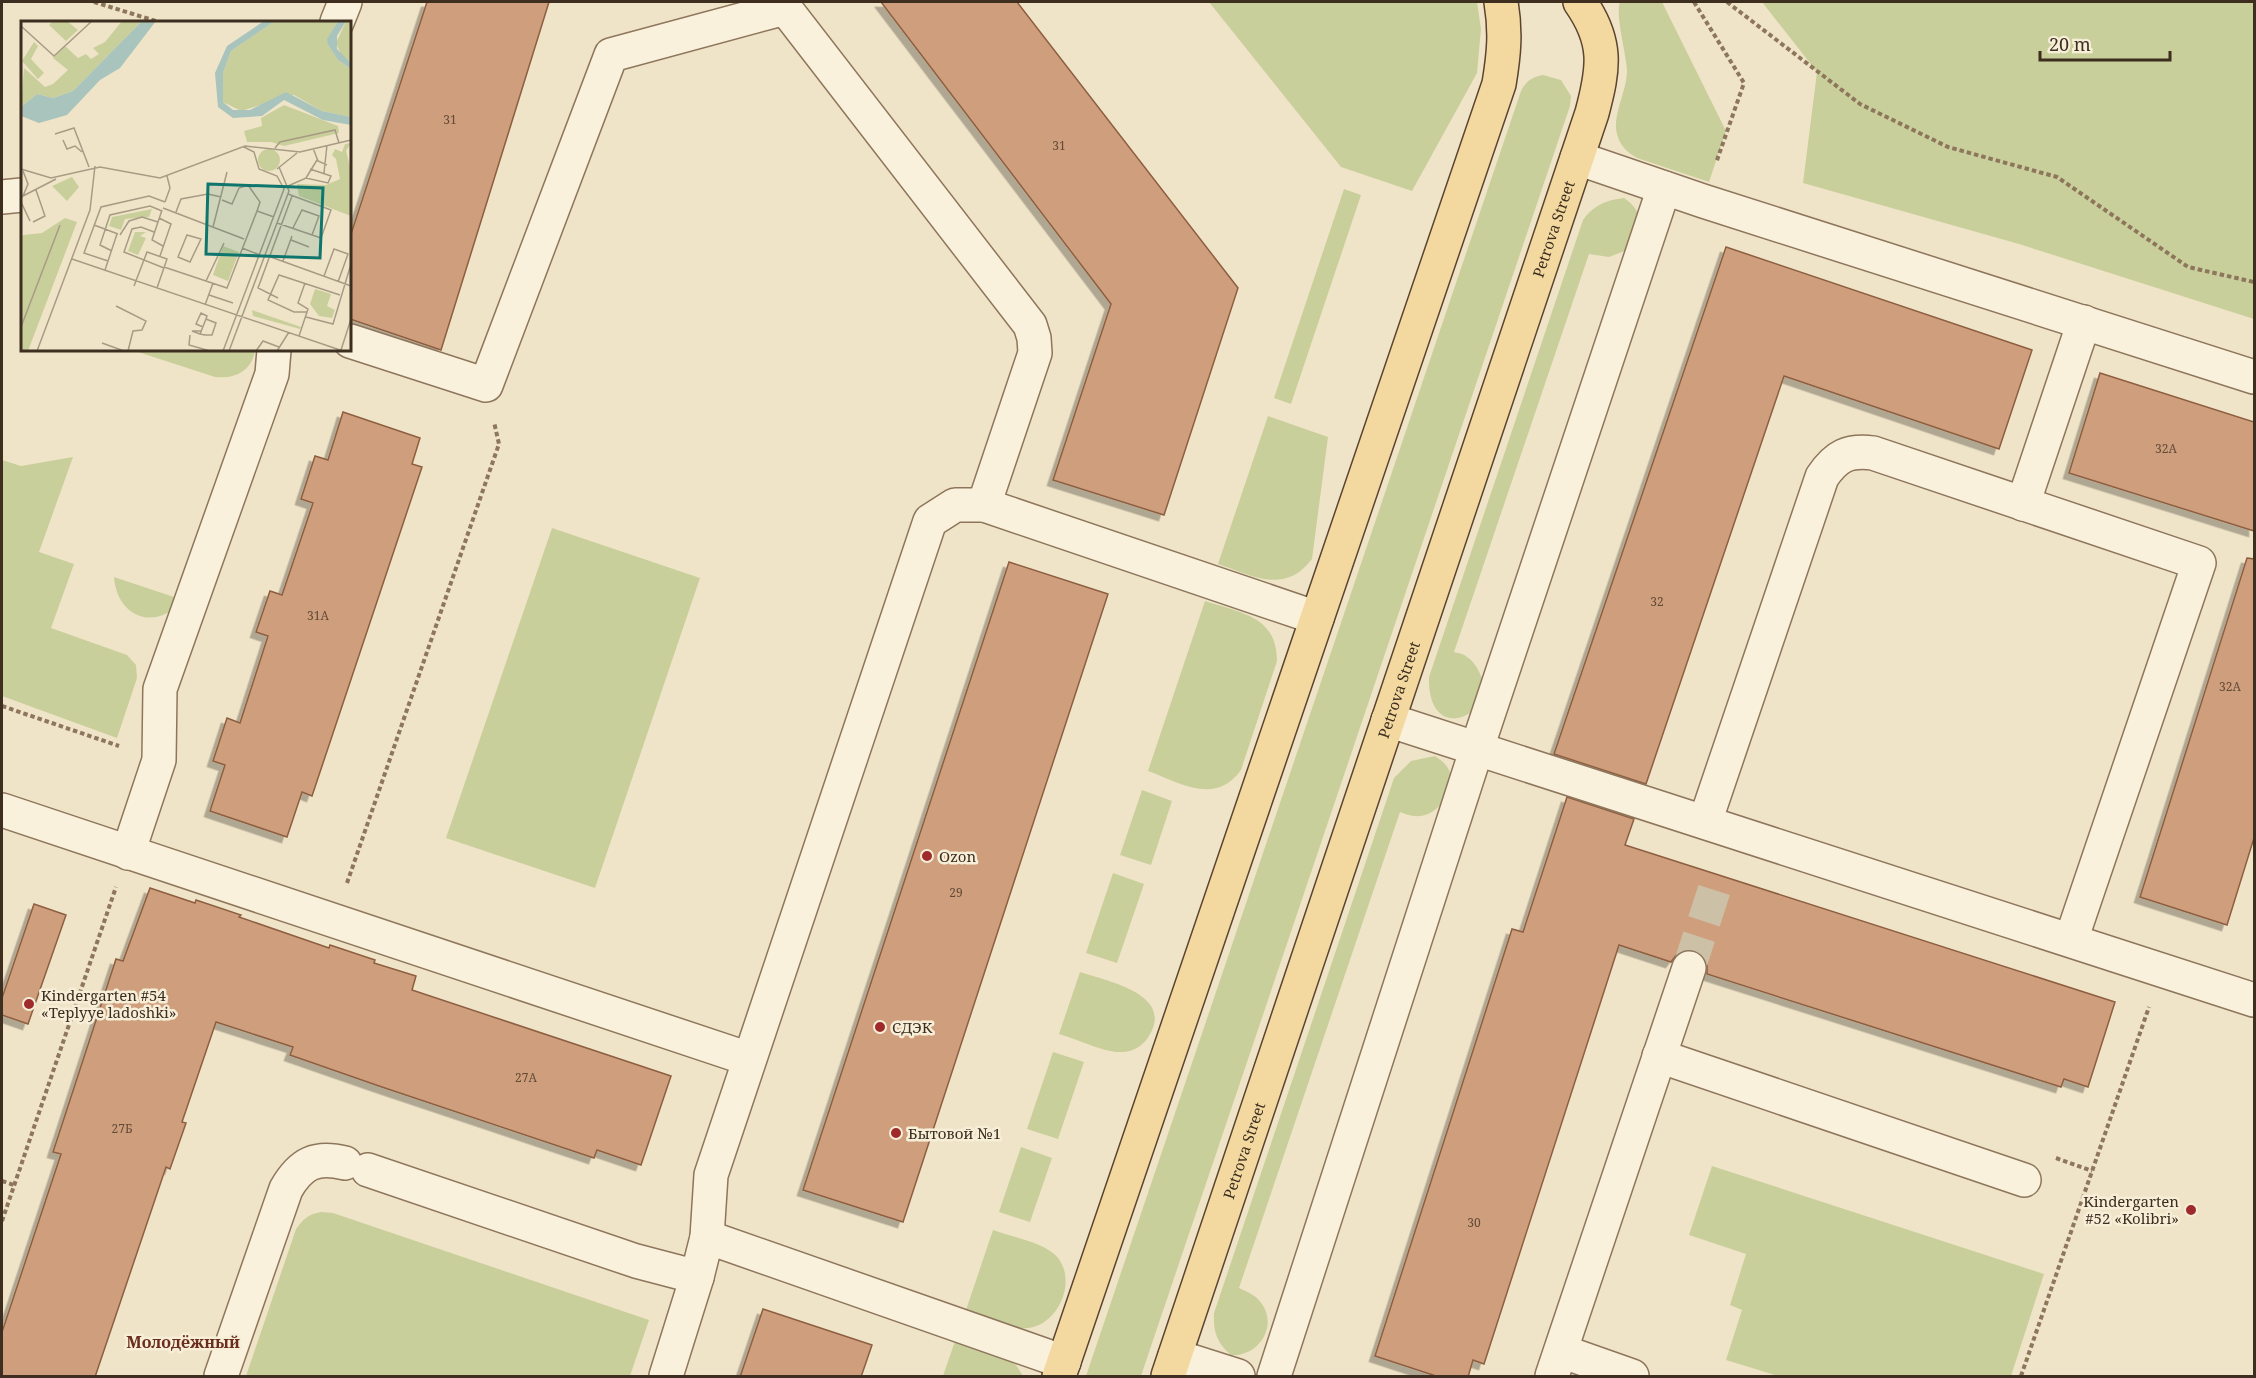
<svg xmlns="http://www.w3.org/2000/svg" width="2256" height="1378" viewBox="0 0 2256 1378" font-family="'Noto Serif',serif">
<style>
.green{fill:#c9cf9b}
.building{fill:#cf9f7d;stroke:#8d5f41;stroke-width:1.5;filter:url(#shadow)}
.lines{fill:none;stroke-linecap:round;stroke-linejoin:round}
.minor-tunnel{stroke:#ccc0a6;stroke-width:33;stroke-dasharray:33 16;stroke-linecap:butt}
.minor-casing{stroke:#8d765c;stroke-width:36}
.major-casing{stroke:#5b4430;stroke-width:36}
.path{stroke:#8d765c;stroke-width:4;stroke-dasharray:4.5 3;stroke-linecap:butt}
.minor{stroke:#faf1dc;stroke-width:33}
.major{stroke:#f3d9a0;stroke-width:33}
.poi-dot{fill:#9e2a2b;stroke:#f7eed8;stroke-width:2}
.labels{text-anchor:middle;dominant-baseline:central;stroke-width:5;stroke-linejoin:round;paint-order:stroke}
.number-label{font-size:12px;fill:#624a37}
.street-label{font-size:15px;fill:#3d2e20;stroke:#f7eed8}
.poi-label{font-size:15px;fill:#3d2e20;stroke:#f7eed8;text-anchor:start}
.neighbourhood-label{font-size:16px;font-weight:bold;fill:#6b2e1e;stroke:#f7eed8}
.inset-road{fill:none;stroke:#a89b85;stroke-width:1.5}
.view{fill:#0f766e;fill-opacity:0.15;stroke:#0f766e;stroke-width:3}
.inset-edge{fill:none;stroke:#3d2e20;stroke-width:3}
</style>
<defs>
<filter id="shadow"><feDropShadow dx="-5.5" dy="5.5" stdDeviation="0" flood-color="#0004"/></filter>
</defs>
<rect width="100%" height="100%" fill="#f0e4c8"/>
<!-- green -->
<g class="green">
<polygon points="1209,2 1477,2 1481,29 1477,73 1412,191 1341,167"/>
<path d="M1620,2h42l64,129 -17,51 -72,-24c-10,-6 -17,-12 -20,-24 -5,-20 10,-42 10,-64 -1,-17 -12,-56 -7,-68z"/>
<polygon points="1762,2 2254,2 2254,319 2019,244 1803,183 1817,72"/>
<path d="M1543,75l18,5 10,16 -1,10 -429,1270h-55l435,-1285c5,-10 11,-14 22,-16z"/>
<polygon points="1344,189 1361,195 1291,404 1274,398"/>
<path d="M1624,198c24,16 13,30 3,52l-18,7 -20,-3 -135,398c4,1 10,2 13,5 7,4 11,12 14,19 14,42 -54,69 -52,1l154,-457c11,-15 23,-20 41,-22z"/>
<path d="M132,350h123c-3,21 -20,29 -40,27z"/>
<path d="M1268,416l60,21 -16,122c-27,36 -59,17 -94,5z"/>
<polygon points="73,457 39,552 74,564 51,628 127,655 136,665 137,678 117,738 2,696 2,460 21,466"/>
<polygon points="552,528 700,578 595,888 446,838"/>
<path d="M114,577l69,23c-27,32 -66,18 -69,-23z"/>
<path d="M1205,601c36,12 72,15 72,60l-36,109c-26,36 -60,13 -93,1z"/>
<path d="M1435,756c6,4 11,8 14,14 8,19 -10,45 -30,46 -7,1 -13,-2 -19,-4l-161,476c9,4 17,7 23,16 16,23 -4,53 -31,51 -14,-12 -18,-23 -17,-42l180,-535 17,-17z"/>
<polygon points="1142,790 1172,801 1151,865 1120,855"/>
<polygon points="1113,873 1144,884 1117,963 1086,953"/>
<path d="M1080,972c27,9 95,22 69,64 -6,10 -16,16 -27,16 -18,1 -45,-13 -63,-18z"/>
<polygon points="1053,1052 1084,1062 1058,1139 1027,1129"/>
<polygon points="1021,1147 1052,1158 1030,1222 999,1212"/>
<polygon points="1712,1166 2044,1274 2011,1376 1778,1376 1726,1360 1742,1310 1730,1305 1746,1254 1689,1235"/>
<path d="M321,1212l12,1 316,107 -19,56h-384l50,-147c7,-10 13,-15 25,-17z"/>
<path d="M993,1230c18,7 45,11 60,23 27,22 7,72 -25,75 -17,2 -46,-12 -62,-18z"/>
<polygon points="955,1341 1005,1358 1016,1365 1023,1376 943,1376"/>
</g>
<!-- building -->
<g class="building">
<polygon points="427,2 549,2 441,350 350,319 350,237"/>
<polygon points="881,2 1017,2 1238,288 1164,515 1053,480 1111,304"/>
<polygon points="1726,247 2032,350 1999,449 1784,376 1646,784 1554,754"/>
<polygon points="2100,373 2254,422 2254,531 2069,473"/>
<polygon points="343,412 420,438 412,464 422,467 312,796 302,792 287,837 210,811 225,765 213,761 227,718 240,723 268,636 256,632 270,591 282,595 313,503 301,499 315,456 328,460"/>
<polygon points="2247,558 2254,559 2254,838 2227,925 2140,897"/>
<polygon points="1009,562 1108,594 903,1222 803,1190"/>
<polygon points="1567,797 1634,819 1625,845 2115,1002 2088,1087 2064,1079 2061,1087 1707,974 1707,965 1703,956 1694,950 1686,950 1677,954 1671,962 1619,945 1484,1364 1473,1360 1468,1377 1439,1377 1375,1356 1512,929 1523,932"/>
<polygon points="150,888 195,903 196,900 241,915 239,917 329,948 330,945 375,960 374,963 416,976 412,990 671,1076 641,1165 597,1150 594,1158 379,1086 290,1055 293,1047 216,1022 182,1122 186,1123 170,1169 166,1167 95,1377 2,1377 2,1332 61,1154 53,1152 116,959 123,961"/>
<polygon points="34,904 66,915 28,1024 2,1015 2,998"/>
<polygon points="763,1309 872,1345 861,1377 740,1377"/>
</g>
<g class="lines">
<!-- minor-tunnel -->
<polyline class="minor-tunnel" points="1689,968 1719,875"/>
<defs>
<g id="minor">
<polyline points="337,22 345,2"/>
<polyline points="1577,158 1703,201 2254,377"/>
<polyline points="2,197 22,195"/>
<polyline points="350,341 486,385 611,55 785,8 1030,325 1034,338 1035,353 984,505 1317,618"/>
<polyline points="2023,504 2084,322"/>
<polyline points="1388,720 2254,1000"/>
<polyline points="2,810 749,1059"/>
<path d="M1705,822l117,-345c14,-21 26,-27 51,-24l326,110 -128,377"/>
<polyline points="128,853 159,760 160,689 272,374 274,350"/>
<polyline points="1659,1056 2024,1180"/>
<polyline points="368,1170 636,1261 697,1277"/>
<polyline points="707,1237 1064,1362"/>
<polyline points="1561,1351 1632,1376"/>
<polyline points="1175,1356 1238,1376"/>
<path d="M221,1376l65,-187c15,-26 30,-33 59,-26"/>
<polyline points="666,1376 697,1277 707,1237 711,1175 930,521 955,505 984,505"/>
<polyline points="1274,1376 1477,748 1664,188"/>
<polyline points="1552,1376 1689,968"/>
</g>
<g id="major">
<path d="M1059,1376l440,-1292c5,-30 7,-52 2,-82"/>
<path id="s1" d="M1168,1376l424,-1263c12,-45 16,-71 -12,-111"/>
</g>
</defs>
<!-- minor casing -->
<use href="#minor" class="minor-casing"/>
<!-- major casing -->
<use href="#major" class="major-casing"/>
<!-- path -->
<g class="path">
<polyline points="94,2 159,22"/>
<polyline points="1694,2 1744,83 1716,163"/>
<polyline points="1727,2 1860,104 1948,147 2057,177 2188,267 2254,282"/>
<polyline points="2,706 119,746"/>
<polyline points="347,883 499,444 494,422"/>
<polyline points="2056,1158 2092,1171"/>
<polyline points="2,1181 14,1185"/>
<polyline points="2,1221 116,887"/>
<polyline points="2021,1376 2149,1007"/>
</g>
<!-- minor -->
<use href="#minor" class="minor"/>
<!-- major -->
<use href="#major" class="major"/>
</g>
<!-- markers -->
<g class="poi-dot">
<circle cx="927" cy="856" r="6"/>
<circle cx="29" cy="1004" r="6"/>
<circle cx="880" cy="1027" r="6"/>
<circle cx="896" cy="1133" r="6"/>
<circle cx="2191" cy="1210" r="6"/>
</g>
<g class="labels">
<!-- number labels -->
<g class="number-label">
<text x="450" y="119">31</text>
<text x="1059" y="145">31</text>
<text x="2166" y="448">32А</text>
<text x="1657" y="601">32</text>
<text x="318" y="615">31А</text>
<text x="2230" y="686">32А</text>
<text x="956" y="892">29</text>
<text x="526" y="1077">27А</text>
<text x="122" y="1128">27Б</text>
<text x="1474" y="1222">30</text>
</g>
<!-- street labels -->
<g class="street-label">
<text stroke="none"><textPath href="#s1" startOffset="1210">Petrova Street</textPath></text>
<text stroke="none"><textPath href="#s1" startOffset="724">Petrova Street</textPath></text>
<text stroke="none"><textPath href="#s1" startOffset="238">Petrova Street</textPath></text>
</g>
<!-- poi labels -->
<g class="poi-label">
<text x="939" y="856">Ozon</text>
<text x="41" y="995">Kindergarten #54<tspan x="41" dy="17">«Teplyye ladoshki»</tspan></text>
<text x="892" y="1027">СДЭК</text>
<text x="908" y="1133">Бытовой №1</text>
<text x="2179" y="1201" text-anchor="end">Kindergarten<tspan x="2179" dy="17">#52 «Kolibri»</tspan></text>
</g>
<!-- neighbourhood labels -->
<g class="neighbourhood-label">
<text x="183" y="1342">Молодёжный</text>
</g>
</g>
<!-- overview -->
<g transform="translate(21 21)">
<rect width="330" height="330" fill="#f0e4c8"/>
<path d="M32,0h14l11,9 -12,11 -17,-16zM101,0h20l-69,70 -20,7 -16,-4 -16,13 3,-39 21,19 8,-3 15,-14 -15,-12 12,-12 13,12 8,-4 5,5 8,-5 -6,-6 12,-6zM254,0h63l-10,17v7l10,15 13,9v48l-29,-6 -28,-16 -53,16 -18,-9v-29l8,-22zM325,0h5v42l-10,-8 -5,-12zM13,21l4,4 -7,13 13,14 -6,6 -16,-18zM263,84l54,21 1,7 -55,13 -13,-4h-24l-3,-11 18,-5 -1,-8zM330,122l-5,8 5,19v46l-52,-20 -2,-12 29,1 14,-6 -4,-20 -4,-4 3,-6 7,3 3,-8zM237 139a11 11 0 1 1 22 0a11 11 0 1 1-22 0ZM51,156l7,10 -12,14 -15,-15zM131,188l-3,8 -24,2 -4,11 -12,-4 3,-9zM44,197l12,4 -49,129h-7v-113l2,-3 19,-2zM114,211h11l-6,4 6,2 -8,17 -10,-4zM202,225l16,6 -11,29 -15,-6zM294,268l16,5 -4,12 8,4 -3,8 -13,-2 -9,-12zM231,289l49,17 -1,2 -47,-13z" fill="#c9cf9b"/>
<path d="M121,0h14l-36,47 -20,12 -33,35 -28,8 -18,-7v-9l16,-13 16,4 20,-7zM243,0h11l-44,30 -8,22v29l10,8h17l36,-18 36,19 29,6v8l-28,-5 -39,-20 -22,16 -29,2 -15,-11 -3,-34 12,-27zM317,0h8l-9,15v13l14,14v6l-13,-9 -10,-15 -1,-6z" fill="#a9c4bc"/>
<path class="inset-road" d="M0,5l33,30 38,-35M34,113l19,-6 15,39M42,119l4,9 8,-3 7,6M254,127l5,-6 55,-12 4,13M292,127l5,13 9,4M0,148l30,9 49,-11 60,11 85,-32 55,6 51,-12M256,148l20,-16M303,152l3,-28M285,157l11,-18M267,165l18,-8 22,5 3,-7 -21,-7M2,175l5,-12 -5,-13M0,176l35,-18M201,179l10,4 7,-16 9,-3 12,17 -3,9 17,6M0,181l9,19M144,181l5,-14 -3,-12M142,187l81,31M141,189l-10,30 11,6M155,191l5,-13 27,-5 13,3M138,197l12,6 -11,32M12,201l12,-6 -9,-26M256,202l44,15 10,-28 -43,-16M73,204l24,9M192,206l14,-55M272,207l9,-18 17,6 -7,19M133,211l-13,-5 -9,2 -8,23 40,16M99,214l9,-14 13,-4 16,5M166,214l14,4 -11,23 -12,-5zM270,219l18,7M221,227l18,7M91,230l-12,-6 10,-30 40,-9 12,5M247,235l83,30M51,238l271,92M87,240l-24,-8 17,-46 48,-11 16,6M262,240l9,-25M143,246l63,21 30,-77M84,249l12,-36M303,255l10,-27 14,5 -10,28M185,260l18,-38M113,265l13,-34 20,7 -10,29M188,274l24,8M257,277l-20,-10 34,-92M184,284l8,-22M95,285l30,15 -4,9 -9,1 -5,20M286,291h-13l-26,-12 11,-25 61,20M285,296l27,7 18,-60M0,306l39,-102M182,306l-7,-3 5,-11 6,3 -1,3M179,313l6,-15 10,4 -4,12h-7l-5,-1 -8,-3h9M169,314l-1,10 21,6M278,315l9,-27 -10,-6 7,-20M81,322l22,8M320,329l10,-31M16,330l53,-141 5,-44M202,330l61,-162 -7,-13 -18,-7 -5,-17 -10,-5M208,330l60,-160 -10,-24M235,330l7,-10 16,6M256,330l12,-19"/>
<path class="view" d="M187,163l115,4 -3,70 -114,-4z"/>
<rect width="330" height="330" class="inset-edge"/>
</g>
<!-- border -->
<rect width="2256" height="1378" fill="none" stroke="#3d2e20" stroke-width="6"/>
<!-- scale -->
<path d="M2040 51v9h130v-9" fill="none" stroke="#3d2e20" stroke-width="3"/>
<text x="2049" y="51" font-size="18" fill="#3d2e20" stroke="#f7eed8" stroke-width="4.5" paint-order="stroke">20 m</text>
</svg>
